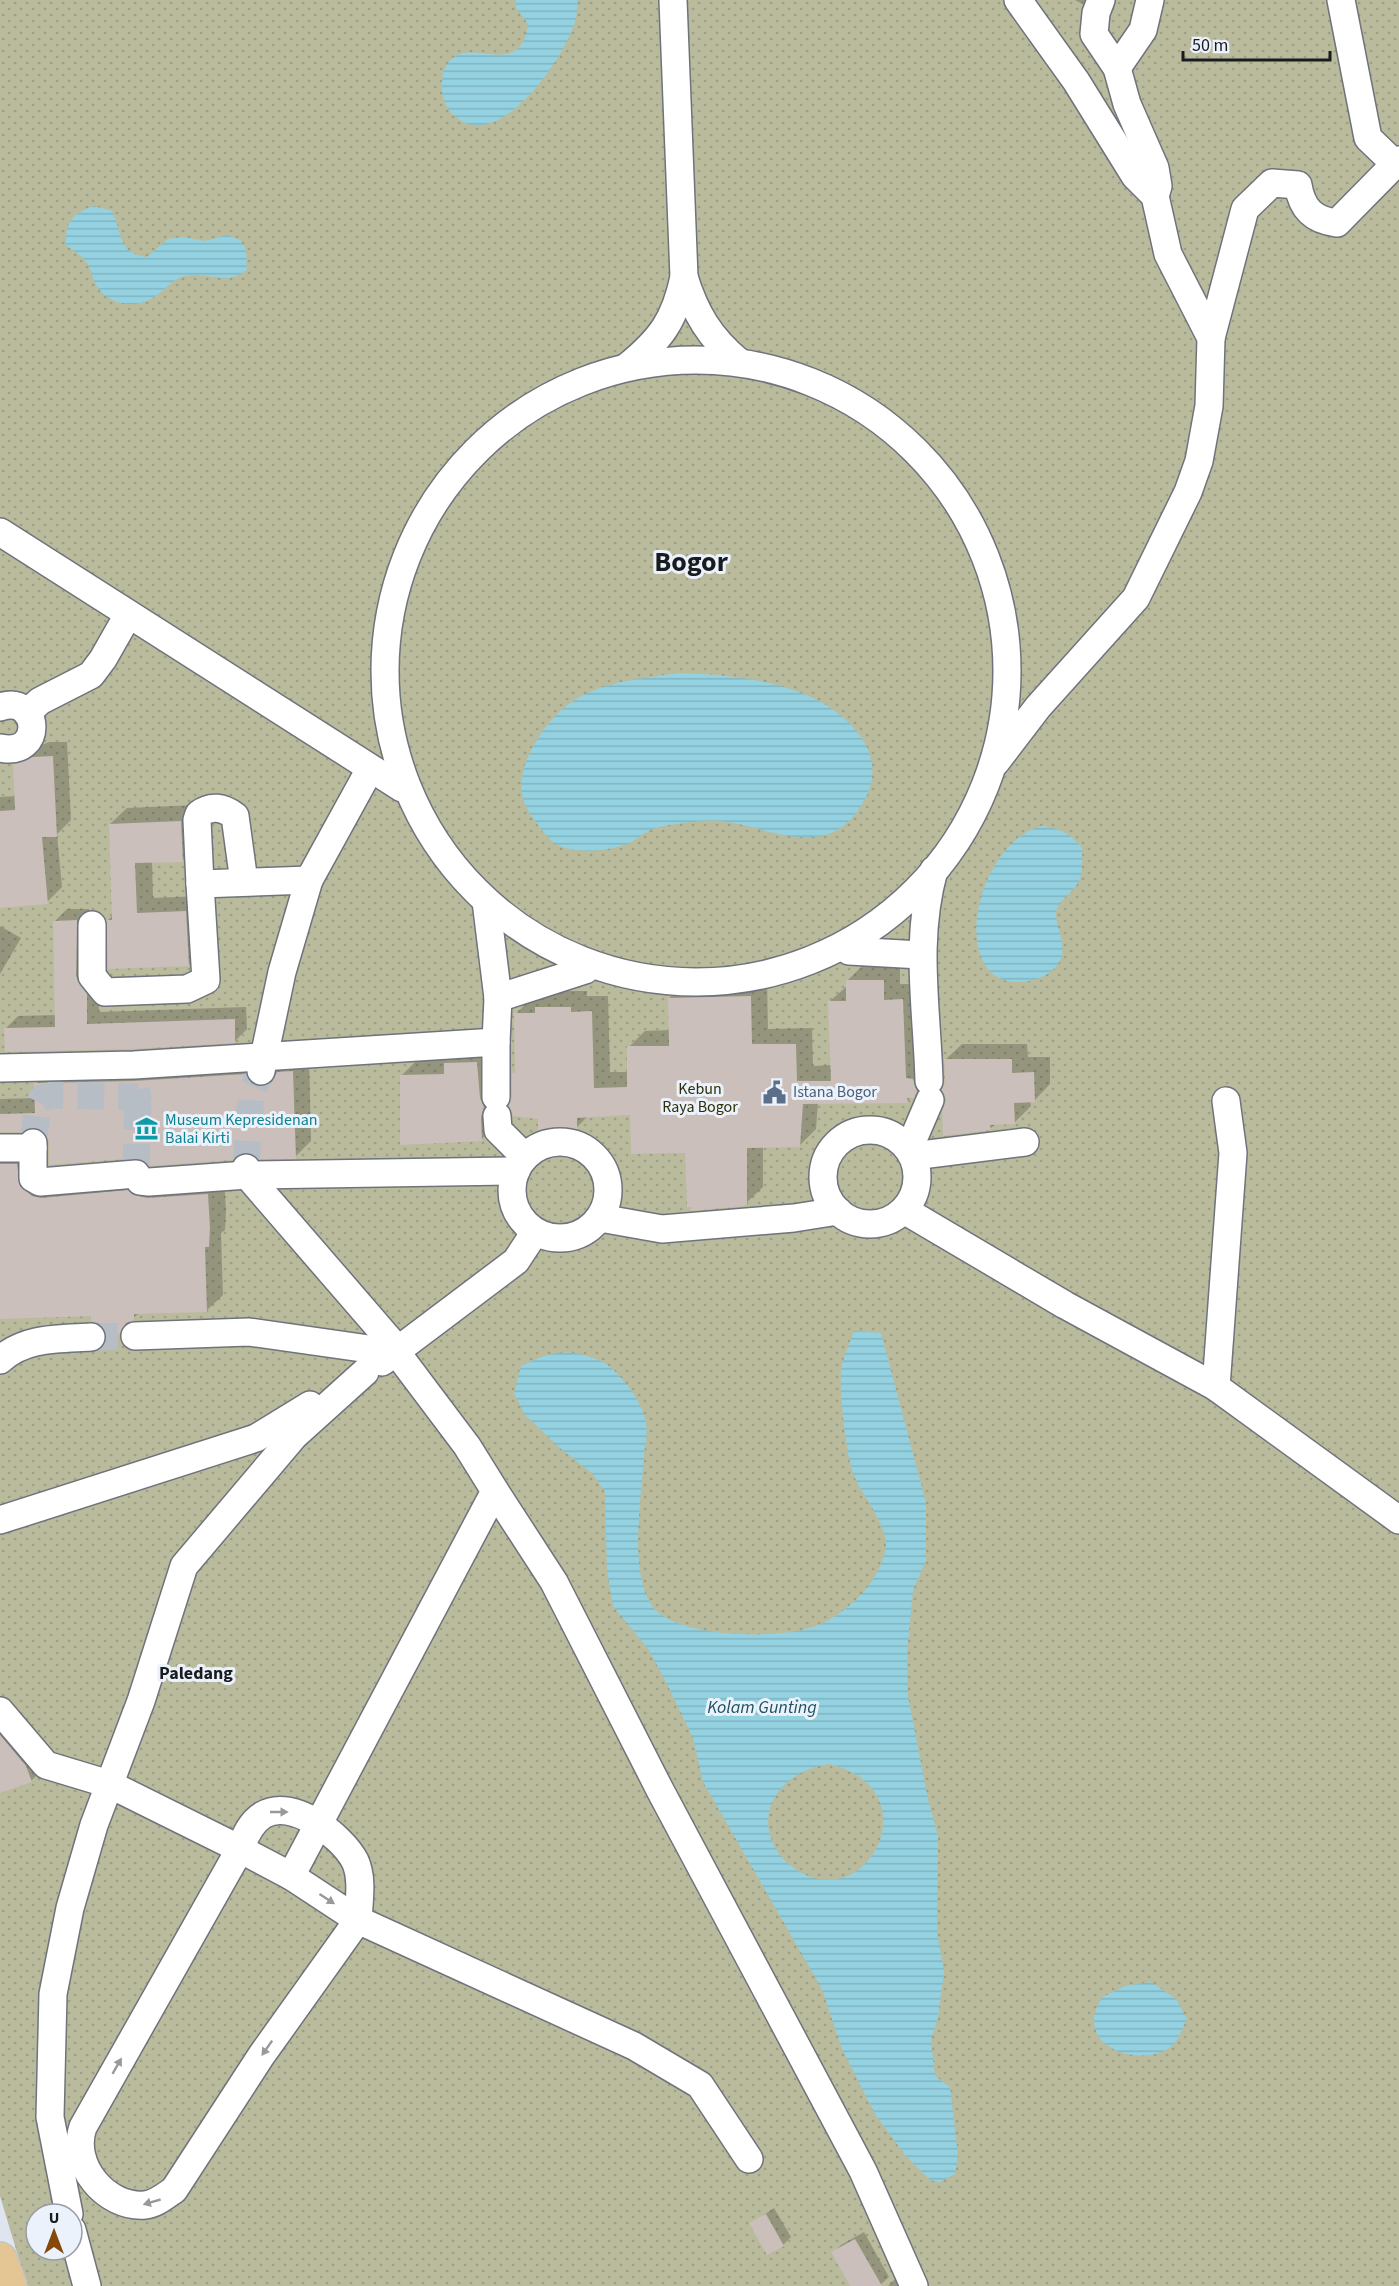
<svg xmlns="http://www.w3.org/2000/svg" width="1399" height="2286" viewBox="0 0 1399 2286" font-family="'Source Sans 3',sans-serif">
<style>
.park{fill:url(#park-dots);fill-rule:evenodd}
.water{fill:url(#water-rules);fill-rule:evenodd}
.shadow{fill:#0003}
.building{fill:#cabfba}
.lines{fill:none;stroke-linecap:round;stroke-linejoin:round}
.minor-tunnel{stroke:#b7bdc5;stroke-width:27;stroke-dasharray:27 14;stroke-linecap:butt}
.minor-casing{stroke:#6e737c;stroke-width:30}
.major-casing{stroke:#c3c4c5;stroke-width:36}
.minor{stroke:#fff;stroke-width:27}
.major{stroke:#e4c594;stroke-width:33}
.oneway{fill:#98999a}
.labels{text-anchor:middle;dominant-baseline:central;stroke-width:6;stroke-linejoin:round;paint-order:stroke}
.park-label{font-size:16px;fill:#2e2f07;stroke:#ebf2fb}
.service-label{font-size:16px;fill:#4e5e75;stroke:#ebf2fb;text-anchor:start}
.culture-label{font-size:16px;fill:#0d838f;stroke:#ebf2fb;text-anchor:start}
.neighbourhood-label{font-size:18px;font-weight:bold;fill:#191c1f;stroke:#ebf2fb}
.water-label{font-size:18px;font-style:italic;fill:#1e525d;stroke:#ebf2fb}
.town-label{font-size:28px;font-weight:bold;fill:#191c1f;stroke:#ebf2fb}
</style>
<defs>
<pattern id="park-dots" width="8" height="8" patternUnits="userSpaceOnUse" patternTransform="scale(1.5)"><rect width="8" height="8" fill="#b9bb9c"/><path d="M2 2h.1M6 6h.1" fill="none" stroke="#9ea086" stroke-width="1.8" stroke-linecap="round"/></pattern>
<pattern id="water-rules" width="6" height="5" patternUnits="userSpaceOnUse" patternTransform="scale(1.5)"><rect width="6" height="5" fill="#95d2e1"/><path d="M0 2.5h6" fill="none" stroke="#80b4c1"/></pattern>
</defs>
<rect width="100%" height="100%" fill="#dee5ee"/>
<!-- park -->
<path class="park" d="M0,0h1399v2286h-1372l-27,-90zM36,2214h36v36h-36z"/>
<!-- water -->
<g class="water">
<path d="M516,0h61c0,6 0,12 -1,18 -9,36 -67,122 -110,105 -12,-5 -20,-14 -23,-26 -2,-10 -2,-23 3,-31 15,-25 43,-6 64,-13 13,-4 17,-18 18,-29l-12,-16z"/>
<path d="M94,206l18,5c11,22 5,43 35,46l21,-18 15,-2 22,4 22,-6 13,5 6,9 1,21c-20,16 -39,1 -62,6 -16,4 -23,19 -38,25 -17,7 -38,2 -49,-13 -5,-7 -6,-17 -11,-25 -5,-7 -14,-13 -21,-18 -1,-23 7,-32 28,-39z"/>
<path d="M679,673c61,2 144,10 182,64 9,13 14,30 10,46 -5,21 -24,47 -46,52 -42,10 -81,-18 -124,-14 -16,2 -38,3 -53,10 -6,3 -10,7 -15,10 -19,10 -51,13 -71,6 -11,-4 -20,-16 -26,-25 -6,-8 -12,-17 -14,-28 -6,-32 27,-79 53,-94 29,-19 71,-22 104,-27z"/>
<path d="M1041,826c19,2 29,7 41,22 0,12 2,29 -7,39 -6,9 -17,13 -19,25 -1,14 9,27 6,44 -2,9 -14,19 -22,22 -96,31 -73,-130 1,-152z"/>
<path d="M854,1331l27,2 45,170v57l-13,30 -6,64 1,42 20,104 10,36 -1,96 7,40 -6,45 -7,23 4,36 15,11 8,68 -3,19 -15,8 -10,-2 -25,-25 -30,-41 -33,-65 -20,-60 -119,-207 -10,-44 -24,-50 -20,-38 -36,-44 -6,-35 -2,-79 -12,-18 -32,-25 -36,-34 -11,-22 7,-27c28,-14 47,-19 77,-6 11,4 17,11 24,19 11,12 21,28 24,44 2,9 -1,22 -2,31 -2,43 -16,116 8,152 24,34 140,35 173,16 28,-15 52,-39 60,-70 7,-24 -25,-58 -32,-79 -7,-22 -14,-81 -12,-103 2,-13 9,-27 13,-39zM829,1764c98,23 46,139 -21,112 -13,-6 -23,-13 -31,-25 -26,-44 9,-81 52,-87z"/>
<path d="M1151,1982l25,17 11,20c-4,7 -8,20 -14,26 -22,20 -78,11 -79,-24 -1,-7 5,-16 7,-23l24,-12z"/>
</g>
<!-- shadow -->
<g class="shadow">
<polygon points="1075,0 1086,0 1082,4"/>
<polygon points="49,742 67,742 71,820 57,834 62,887 47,902 0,906 0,797 16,796 15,765 30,750"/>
<polygon points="197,805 199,844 183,860 152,861 153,898 202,896 205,948 189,965 108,920 114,914 110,824 127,808"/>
<polygon points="67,909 89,909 88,963 98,982 99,1012 246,1007 247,1029 235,1041 6,1028 18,1016 56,1015 55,921"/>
<polygon points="0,926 21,938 0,974"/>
<polygon points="864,964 900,964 900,984 919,984 930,1080 907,1101 818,1102 816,1129 800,1145 763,1146 763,1187 746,1203 686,1152 631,1113 589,1115 577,1127 540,1118 513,1097 513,1073 517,1070 516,1014 532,997 547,997 553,991 587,991 587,996 608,996 610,1072 629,1072 629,1047 645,1031 670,1030 669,998 686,982 767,980 768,1029 812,1028 813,1066 832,1065 829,1002 847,986 847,981"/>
<polygon points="962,1044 1027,1044 1028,1057 1050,1057 1050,1084 1034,1101 1030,1101 1031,1106 1014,1123 996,1123 990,1129 947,1099 945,1060"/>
<polygon points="462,1047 493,1059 497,1123 481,1140 401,1076 418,1059 450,1059"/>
<polygon points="309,1055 311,1141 295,1157 244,1151 143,1158 50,1142 41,1128 32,1126 0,1131 0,1099 36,1098 36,1084 52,1067 266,1066 275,1071"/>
<polygon points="0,1132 3,1140 35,1169 224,1178 226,1211 225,1230 221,1233 223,1295 206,1311 140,1312 119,1332 92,1314 0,1318"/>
<polygon points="0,1702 46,1766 31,1781 0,1791"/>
<polygon points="774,2208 791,2237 783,2245 751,2224"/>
<polygon points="864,2232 889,2277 879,2286 852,2286 833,2253 841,2245"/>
<polygon points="897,2277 901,2286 888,2286"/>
</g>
<!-- building -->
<g class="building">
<polygon points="53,756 57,837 42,837 48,904 0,908 0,811 15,810 13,764 33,757"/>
<polygon points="181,821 183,862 135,863 137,913 186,911 189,966 108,969 106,920 112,920 109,824"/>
<polygon points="77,920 76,976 87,994 87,1024 235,1019 235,1043 133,1049 5,1052 4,1028 55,1027 53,921"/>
<polygon points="846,980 884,980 884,1000 903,999 906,1078 913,1079 917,1091 914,1098 907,1098 908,1103 803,1104 800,1147 747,1148 747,1204 744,1206 691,1211 691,1207 687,1207 685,1153 631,1154 630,1115 577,1118 577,1129 538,1130 538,1119 513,1116 509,1106 512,1097 512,1073 515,1072 514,1013 535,1013 535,1007 571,1007 571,1012 592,1011 594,1088 627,1087 627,1046 669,1046 668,998 751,996 752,1044 796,1044 797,1081 831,1081 828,1001 846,1001"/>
<polygon points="944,1059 1012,1059 1012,1073 1034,1072 1035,1102 1014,1103 1015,1124 990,1125 991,1130 943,1136 942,1112 946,1099 942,1090 945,1080"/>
<polygon points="477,1062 480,1098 484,1107 481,1117 482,1141 400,1145 400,1075 444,1074 444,1063"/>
<polygon points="293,1071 296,1159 259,1159 252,1154 244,1152 233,1160 150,1166 143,1160 135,1158 49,1165 49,1142 41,1130 32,1127 22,1132 0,1132 0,1114 35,1113 34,1083 134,1081 246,1074 250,1082 258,1086 272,1082 277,1072"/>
<polygon points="0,1164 17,1164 20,1186 32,1196 41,1198 128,1190 132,1194 147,1198 208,1194 210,1228 209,1247 205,1247 207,1312 134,1314 134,1320 126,1323 120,1334 106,1334 99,1323 91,1321 91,1316 0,1319"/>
<polygon points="0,1735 26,1766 32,1782 0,1793"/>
<polygon points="766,2214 784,2246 767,2255 749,2223"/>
<polygon points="855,2239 882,2286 850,2286 831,2252"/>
</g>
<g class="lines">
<!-- minor-tunnel -->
<g class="minor-tunnel">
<polyline points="33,1143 38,1106 42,1098 53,1095 138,1097 134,1076"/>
<polyline points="246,1168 251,1093 261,1071"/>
<polyline points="136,1171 138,1097"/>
<polyline points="91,1337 135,1336"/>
</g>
<defs>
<g id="minor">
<polyline points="1101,0 1096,13 1094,34 1117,68 1127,104 1155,168 1158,186 1155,196"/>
<polyline points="1341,0 1368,138 1394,163"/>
<polyline points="1117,68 1143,30 1150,0"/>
<path d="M684,277c11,36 26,61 55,85"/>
<path d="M1211,338l34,-129 27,-26 26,2c4,24 15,35 39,38l62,-63"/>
<circle cx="696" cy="671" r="311"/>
<path d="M628,366c33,-27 47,-46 56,-89l-11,-277"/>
<polyline points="0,532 402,788"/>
<path d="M0,707c40,-14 45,51 0,41"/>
<polyline points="27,713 40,701 91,675 103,659 128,615"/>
<polyline points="996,762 1038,707 1136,598 1188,492 1199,461 1209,406 1211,338 1168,254 1155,196 1135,176 1076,81 1018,0"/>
<path d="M244,882l-9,-66c-12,-9 -24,-11 -36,-2l-2,6 3,64 109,-4"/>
<polyline points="486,901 498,998 496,1042"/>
<polyline points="92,925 92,976 105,992 187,989 206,980 200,884"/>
<polyline points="849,951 921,955"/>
<polyline points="498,998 585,970"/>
<polyline points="0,1068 134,1065 496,1042 496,1097"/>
<polyline points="261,1071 282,972 309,880 370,769"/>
<path d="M929,1081c-2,-74 -15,-139 5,-211"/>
<polyline points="497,1116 498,1130 525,1157"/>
<circle cx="870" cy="1177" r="47"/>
<circle cx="560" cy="1190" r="48"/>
<polyline points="33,1143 33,1178 40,1182 136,1174 140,1181 149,1182 247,1175 516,1171"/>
<polyline points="0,1148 33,1148"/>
<polyline points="909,1149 930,1100"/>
<polyline points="913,1156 1025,1142"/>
<polyline points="246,1168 247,1175 400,1352"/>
<polyline points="904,1210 1065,1305 1216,1387 1399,1520"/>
<polyline points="600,1218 662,1229 794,1218 838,1211"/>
<polyline points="135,1336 249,1332 397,1353 467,1446 495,1491 291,1876"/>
<path d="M0,1360c25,-23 58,-21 91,-23"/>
<polyline points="382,1362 516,1261 535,1232"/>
<polyline points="1216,1387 1233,1153 1226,1101"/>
<polyline points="495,1491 554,1582 660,1790 863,2171 914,2286"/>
<polyline points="0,1520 256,1438 310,1405"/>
<path d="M0,1711l46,54 63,19 131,65 51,27 67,44 -97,136 -87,134c-9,6 -18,14 -29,15 -40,3 -75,-41 -62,-78l157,-278c5,-13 11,-27 23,-34 29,-18 79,21 92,46 8,17 4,40 3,59l276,126 66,39 49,74"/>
<polyline points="69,2214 50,2117 53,1994 70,1908 94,1825 141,1701 184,1566 294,1436 365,1372"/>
<polyline points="72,2230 87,2286"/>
</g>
<polyline id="major" points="0,2259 10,2286"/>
</defs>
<!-- minor casing -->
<use href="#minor" class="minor-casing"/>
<!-- major casing -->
<use href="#major" class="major-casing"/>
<!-- minor -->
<use href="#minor" class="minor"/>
<!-- major -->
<use href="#major" class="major"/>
</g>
<!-- one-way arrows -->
<defs><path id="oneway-solid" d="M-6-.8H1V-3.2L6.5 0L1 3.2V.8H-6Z" transform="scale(1.5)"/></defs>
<g class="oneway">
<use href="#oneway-solid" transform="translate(279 1812)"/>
<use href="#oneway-solid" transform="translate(327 1899) rotate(33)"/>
<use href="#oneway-solid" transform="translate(267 2048) rotate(125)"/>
<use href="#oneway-solid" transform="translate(117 2066) rotate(-60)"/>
<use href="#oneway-solid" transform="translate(152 2202) rotate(164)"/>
</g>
<!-- icons -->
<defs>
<symbol id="civic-bare" viewBox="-9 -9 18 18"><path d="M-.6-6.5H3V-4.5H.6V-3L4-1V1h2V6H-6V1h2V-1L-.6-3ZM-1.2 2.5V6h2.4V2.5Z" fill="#5c6f8a" stroke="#ebf2fb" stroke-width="2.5" paint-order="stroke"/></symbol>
<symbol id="museum-bare" viewBox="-9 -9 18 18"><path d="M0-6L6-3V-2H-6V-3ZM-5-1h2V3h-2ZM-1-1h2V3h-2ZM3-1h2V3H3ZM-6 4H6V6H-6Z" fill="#0f9aa8" stroke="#ebf2fb" stroke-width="2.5" paint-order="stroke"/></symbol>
</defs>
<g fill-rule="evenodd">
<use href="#civic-bare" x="758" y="1076" width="33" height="33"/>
<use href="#museum-bare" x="130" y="1112" width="33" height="33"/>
</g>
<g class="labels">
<!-- park labels -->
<g class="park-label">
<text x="700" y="1089">Kebun<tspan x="700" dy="18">Raya Bogor</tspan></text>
</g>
<!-- service labels -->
<g class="service-label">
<text x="793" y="1092">Istana Bogor</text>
</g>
<!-- culture labels -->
<g class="culture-label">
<text x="165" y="1120">Museum Kepresidenan<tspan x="165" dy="18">Balai Kirti</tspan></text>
</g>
<!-- neighbourhood labels -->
<g class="neighbourhood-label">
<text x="196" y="1673">Paledang</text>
</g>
<!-- water labels -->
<g class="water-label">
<text x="762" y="1707">Kolam Gunting</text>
</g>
<!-- town labels -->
<g class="town-label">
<text x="691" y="562">Bogor</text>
</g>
</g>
<!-- north arrow -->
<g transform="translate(54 2232)"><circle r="28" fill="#ebf2fb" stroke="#979ca3" stroke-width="1.5"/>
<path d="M0-4.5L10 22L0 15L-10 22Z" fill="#864808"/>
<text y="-9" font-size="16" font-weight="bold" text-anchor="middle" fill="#191c1f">U</text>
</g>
<!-- scale -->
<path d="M1183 51v9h147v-9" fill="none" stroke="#191c1f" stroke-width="3"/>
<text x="1192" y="51" font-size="18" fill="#191c1f" stroke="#ebf2fb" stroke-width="4.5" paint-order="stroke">50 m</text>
</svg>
